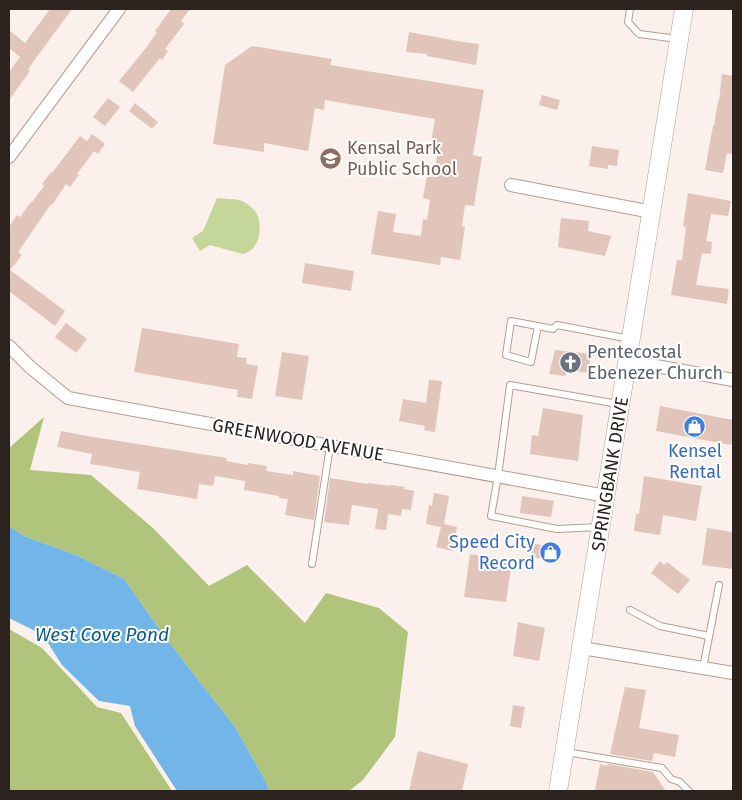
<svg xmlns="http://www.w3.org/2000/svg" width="742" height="800" viewBox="0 0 742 800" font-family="'Fira Sans',sans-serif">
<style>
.green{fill:#c4d699}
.forest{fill:#b0c47b}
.water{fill:#72b5e8}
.building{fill:#e1c5ba}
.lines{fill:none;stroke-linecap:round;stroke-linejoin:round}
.service-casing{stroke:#b69d90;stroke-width:8}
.minor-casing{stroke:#b69d90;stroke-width:14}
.secondary-casing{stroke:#b69d90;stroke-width:19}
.service{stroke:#fff;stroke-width:6}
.minor{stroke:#fff;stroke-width:12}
.secondary{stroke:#fff;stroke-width:18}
.labels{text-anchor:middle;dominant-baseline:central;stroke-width:4;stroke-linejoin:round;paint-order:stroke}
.education-label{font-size:18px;fill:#785e54;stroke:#fff;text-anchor:start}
.worship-label{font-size:18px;fill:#5b616d;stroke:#fff;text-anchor:start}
.street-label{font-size:18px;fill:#2d231e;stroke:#fff}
.shop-label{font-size:18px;fill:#366cbe;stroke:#fff}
.water-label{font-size:19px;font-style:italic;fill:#0a5c8b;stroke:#fff}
</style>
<rect width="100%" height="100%" fill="#fbf0eb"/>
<!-- green -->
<path class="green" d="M217,198c8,1 20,0 27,4 3,2 8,5 10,8 9,9 7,33 -3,40 -3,2 -5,3 -8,4l-33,-9 -10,6 -8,-13 11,-7z"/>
<!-- forest -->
<g class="forest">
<polygon points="44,417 30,470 91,475 154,529 209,586 247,565 305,623 326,593 379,608 408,632 395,737 363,780 349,791 269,791 265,780 235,727 168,641 124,579 76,555 24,536 9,526 9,448"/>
<polygon points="9,629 42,648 97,707 121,713 172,791 9,791"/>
</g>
<!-- water -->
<polygon class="water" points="9,526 24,536 76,555 124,579 168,641 235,727 265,780 269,791 177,791 135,726 130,706 99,701 62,665 43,635 9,618"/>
<!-- building -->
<g class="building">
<polygon points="50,9 72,9 28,69 30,71 9,100 9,72 20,57 9,48 9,30 25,43"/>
<polygon points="171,9 190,9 181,21 184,24 165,49 168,51 162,60 160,58 133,92 119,81 146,48 157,32 155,31"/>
<polygon points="409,32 463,42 479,44 476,65 427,56 427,54 406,52"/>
<polygon points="252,46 332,59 330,65 484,90 473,155 482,157 474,206 465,205 462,226 465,227 460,260 441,257 440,265 371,254 378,211 396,214 393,232 421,236 423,219 427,220 430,200 423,198 427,176 433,177 438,150 430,149 435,119 325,100 324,110 315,108 308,151 264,143 264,152 213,144 225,65"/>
<polygon points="722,74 733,76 733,154 727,153 723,173 705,170 713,126 714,126 718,101 719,101"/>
<polygon points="542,95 560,100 557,110 539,105"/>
<polygon points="108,98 120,107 105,126 93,117"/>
<polygon points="135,103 158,122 152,129 129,111"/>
<polygon points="92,134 105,144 98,154 94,151 77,174 79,175 70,187 66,184 52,205 51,204 18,252 22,255 10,270 65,311 55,326 9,291 9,227 17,215 20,217 31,202 32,202 44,186 42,184 51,172 52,173 80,136 87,141"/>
<polygon points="592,146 619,150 617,166 608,165 608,169 589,166"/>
<polygon points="688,193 731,201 728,216 711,214 706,241 712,242 711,254 702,253 696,285 729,289 727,304 671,295 677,260 682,260 686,227 683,226"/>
<polygon points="561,218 589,221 588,231 611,236 605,256 558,247"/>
<polygon points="305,263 354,271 351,291 302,283"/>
<polygon points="66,323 87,339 76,353 55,337"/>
<polygon points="142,328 239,344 237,357 247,358 246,364 258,366 252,399 237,397 238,390 134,372"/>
<polygon points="555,350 591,354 588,373 567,370 565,376 549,374"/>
<polygon points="282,352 309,356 302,400 275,396"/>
<polygon points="429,380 442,381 435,432 424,430 425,426 399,421 403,399 426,403"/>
<polygon points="660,406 733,420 733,434 731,445 656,431"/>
<polygon points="543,408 583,415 578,461 530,454 532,435 538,436"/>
<polygon points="61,431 87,436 227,458 226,461 248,465 248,463 267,466 266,471 293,475 293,471 320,476 314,520 285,515 288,499 279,498 279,496 244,490 245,481 215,476 213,486 199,484 197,499 137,489 140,472 90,464 92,454 57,447"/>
<polygon points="644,476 702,486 696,521 663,515 660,535 634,531 636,514 639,514"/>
<polygon points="330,478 368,484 368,483 391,486 391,485 405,487 404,489 414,491 411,510 402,509 401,516 388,514 386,530 375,529 378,509 352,505 349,525 324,522"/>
<polygon points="434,493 449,496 444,524 457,527 452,551 436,547 441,527 426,524 429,505 432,506"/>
<polygon points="522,496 554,501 551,517 520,513"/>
<polygon points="707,528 733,532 733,569 702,565"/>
<polygon points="532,543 561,549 558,561 529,557"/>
<polygon points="470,554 512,561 506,602 464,597"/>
<polygon points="660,561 664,565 667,562 690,580 678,594 651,573"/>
<polygon points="518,622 545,628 539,661 513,656"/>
<polygon points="625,687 646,690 639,728 679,735 675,757 654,753 652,761 610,754"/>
<polygon points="513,705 525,707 521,728 510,726"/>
<polygon points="418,751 468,764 462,791 409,791"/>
<polygon points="600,764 607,766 608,764 653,772 666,791 595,791"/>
</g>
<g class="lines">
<defs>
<g id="service">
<polyline points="630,9 628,22 639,34 678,39"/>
<polyline points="538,326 531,362 506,355 511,321 553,329 557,325 630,339"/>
<polyline points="600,527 557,529 491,516 498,476 510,385 618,404"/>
<polyline points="312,564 330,446"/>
<polyline points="630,610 660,626 709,636"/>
<polyline points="703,668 719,585"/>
<polyline points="566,752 662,768 671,779 680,782 689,791"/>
</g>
<g id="minor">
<polyline points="9,157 119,9"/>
<polyline points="511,185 652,212"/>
<polyline points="9,346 30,367 68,398 606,496"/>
<polyline points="628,361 733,380"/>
<polyline points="582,648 733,673"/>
</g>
<polyline id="secondary" points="558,791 684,9"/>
</defs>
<!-- service casing -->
<use href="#service" class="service-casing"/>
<!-- minor casing -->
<use href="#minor" class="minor-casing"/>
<!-- secondary casing -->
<use href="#secondary" class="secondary-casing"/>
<!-- service -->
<use href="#service" class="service"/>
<!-- minor -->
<use href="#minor" class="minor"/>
<!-- secondary -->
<use href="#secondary" class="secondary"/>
</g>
<!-- icons -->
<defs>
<symbol id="school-disc" viewBox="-11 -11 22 22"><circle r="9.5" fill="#8d6e63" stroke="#fff"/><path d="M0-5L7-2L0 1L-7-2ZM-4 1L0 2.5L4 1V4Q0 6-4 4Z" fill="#fff"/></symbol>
<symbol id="church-disc" viewBox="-11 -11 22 22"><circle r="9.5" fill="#6b7280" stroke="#fff"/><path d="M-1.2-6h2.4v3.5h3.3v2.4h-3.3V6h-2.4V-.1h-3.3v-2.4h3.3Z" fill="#fff"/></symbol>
<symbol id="shop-disc" viewBox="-11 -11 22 22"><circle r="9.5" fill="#3f7fe0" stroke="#fff"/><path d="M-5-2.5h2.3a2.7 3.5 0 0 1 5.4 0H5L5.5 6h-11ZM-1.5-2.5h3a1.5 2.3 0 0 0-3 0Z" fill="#fff"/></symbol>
</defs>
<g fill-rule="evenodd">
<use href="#school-disc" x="318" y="146" width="25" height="25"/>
<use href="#church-disc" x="558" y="350" width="25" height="25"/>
<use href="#shop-disc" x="682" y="414" width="25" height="25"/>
<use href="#shop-disc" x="538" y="540" width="25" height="25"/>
</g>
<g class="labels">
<!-- education labels -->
<g class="education-label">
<text x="347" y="148">Kensal Park<tspan x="347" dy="21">Public School</tspan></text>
</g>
<!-- worship labels -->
<g class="worship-label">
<text x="587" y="352">Pentecostal<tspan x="587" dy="21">Ebenezer Church</tspan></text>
</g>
<!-- street labels -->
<g class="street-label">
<text transform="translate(298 440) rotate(10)">GREENWOOD AVENUE</text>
<text transform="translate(610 474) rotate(-81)">SPRINGBANK DRIVE</text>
</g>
<!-- shop labels -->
<g class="shop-label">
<text x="695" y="451">Kensel<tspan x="695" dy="21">Rental</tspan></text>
<text x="535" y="542" text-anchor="end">Speed City<tspan x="535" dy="21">Record</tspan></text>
</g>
<!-- water labels -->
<g class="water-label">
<text x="102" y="634">West Cove Pond</text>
</g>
</g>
<!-- border -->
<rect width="742" height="800" fill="none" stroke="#2d231e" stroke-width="20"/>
</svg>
